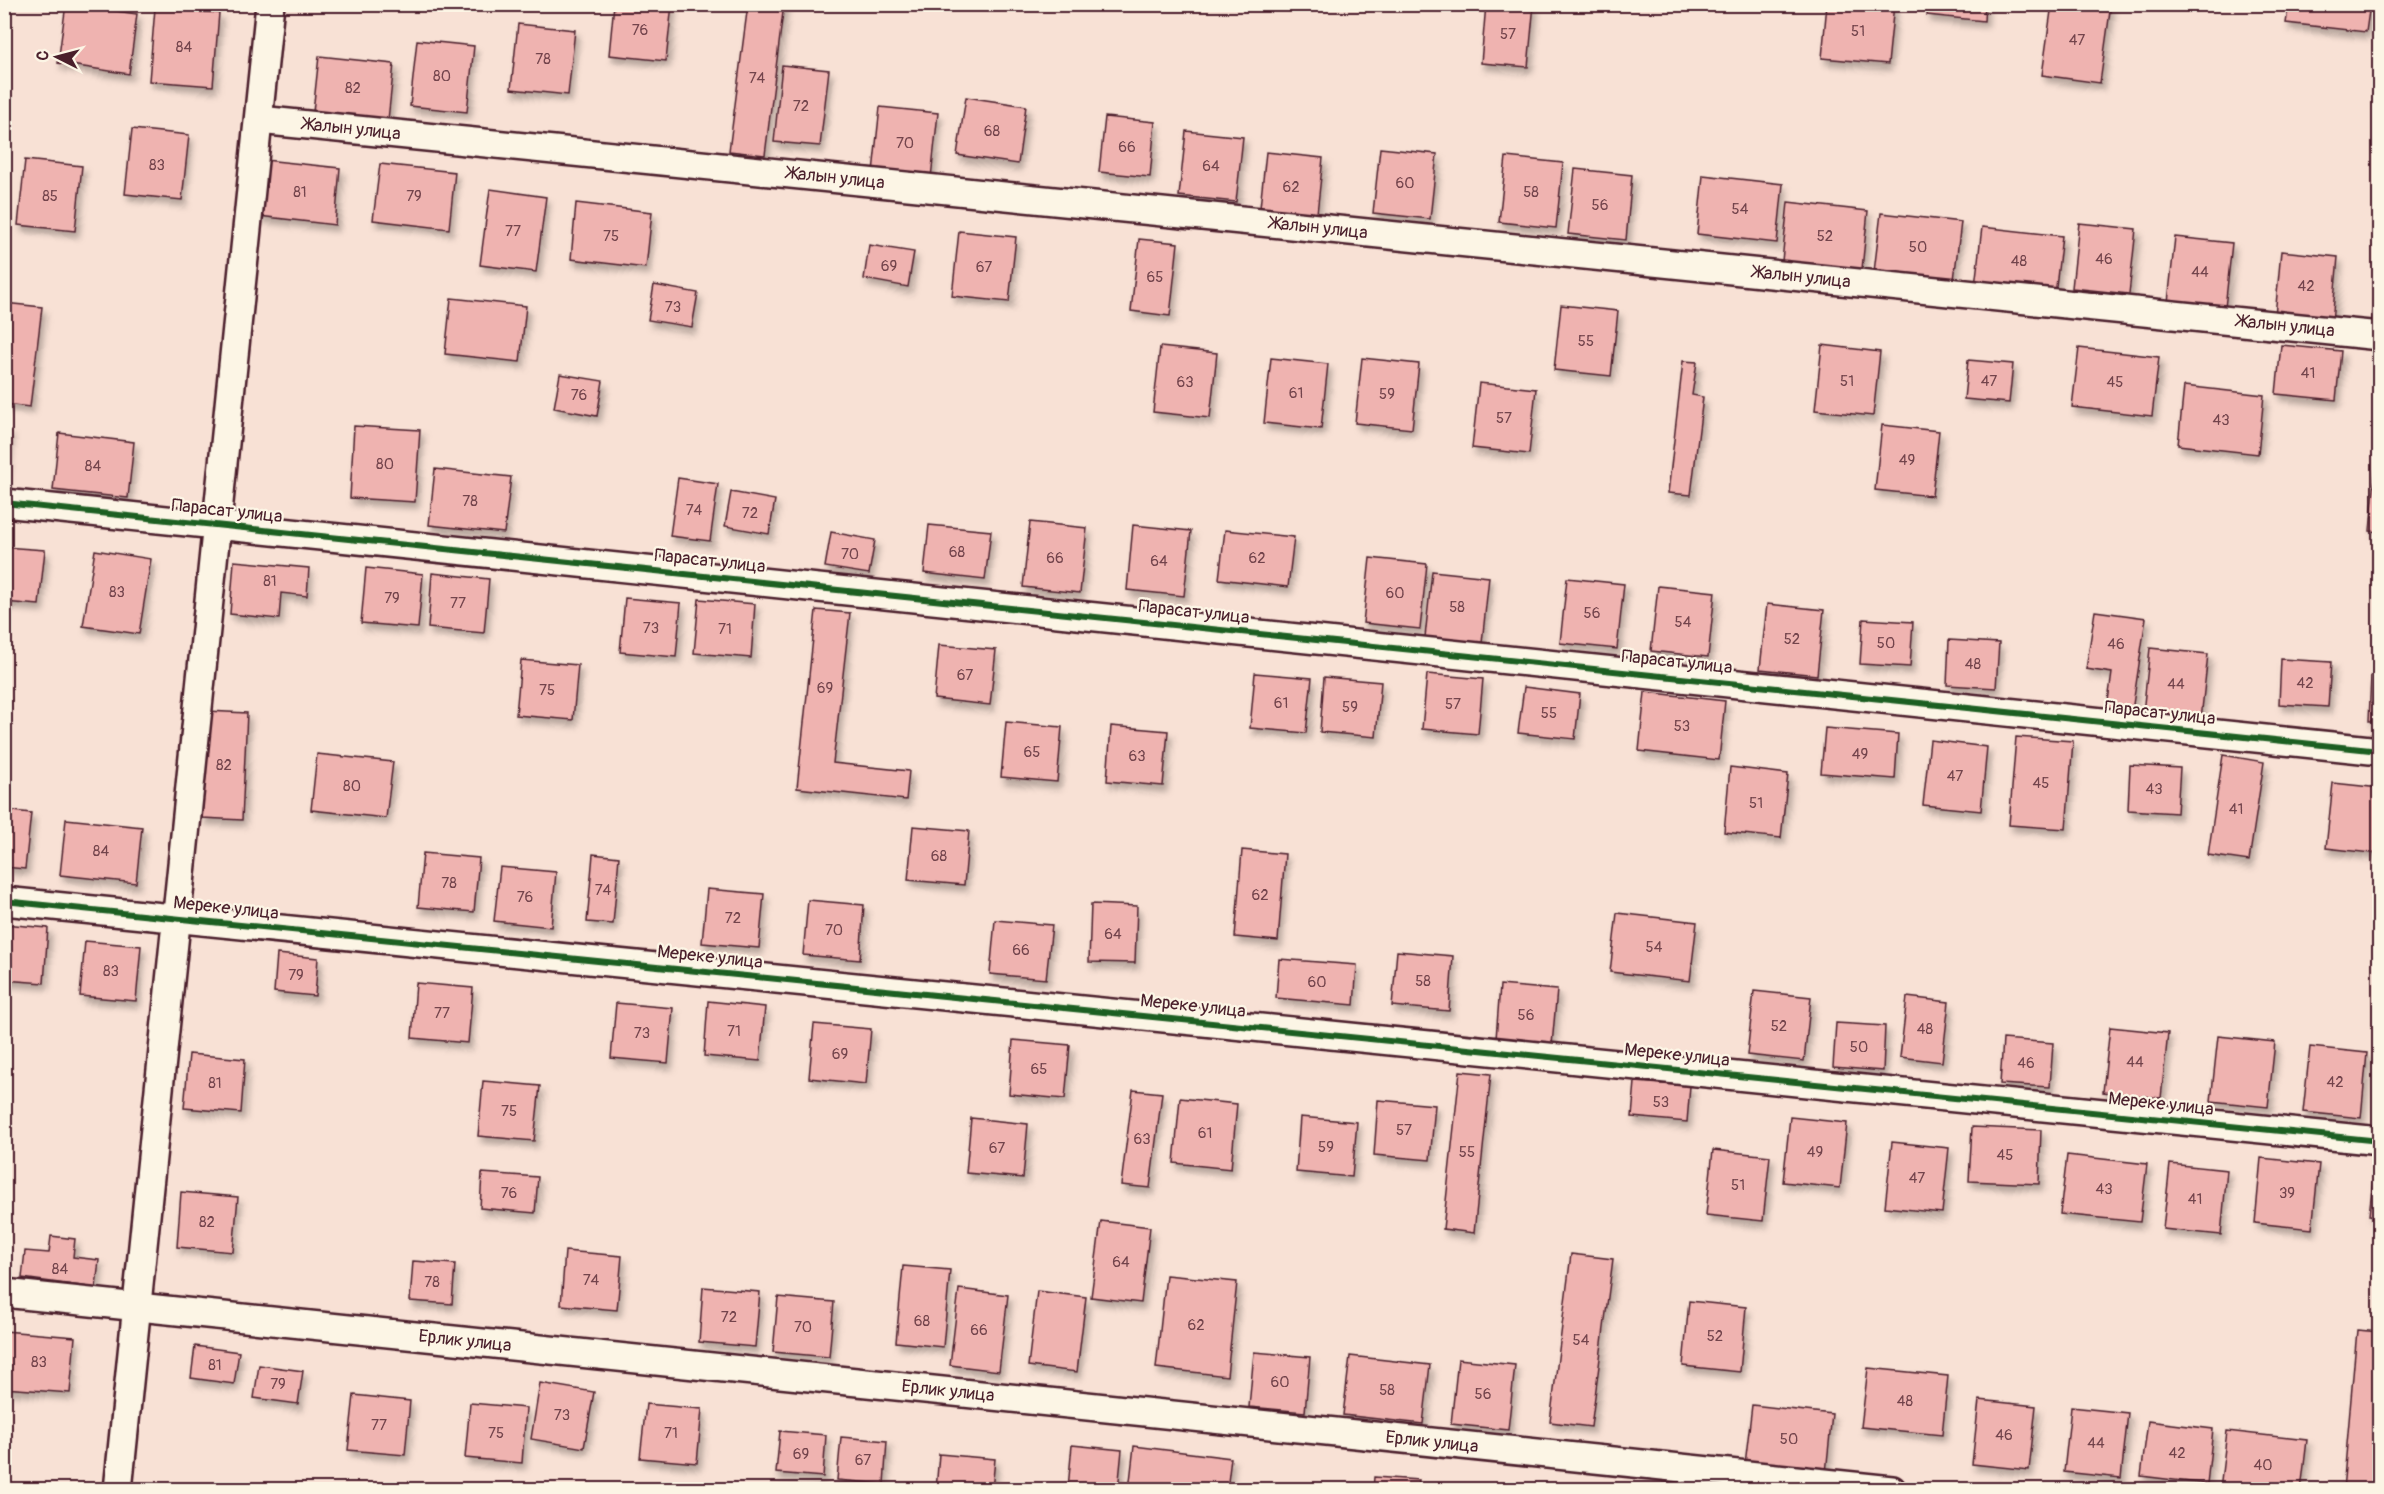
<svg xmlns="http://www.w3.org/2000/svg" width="2384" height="1494" viewBox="0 0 2384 1494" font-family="Pangolin,sans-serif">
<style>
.building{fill:#efb3b0;stroke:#4a1f2b;stroke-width:1.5;filter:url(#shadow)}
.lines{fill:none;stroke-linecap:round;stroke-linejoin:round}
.minor-casing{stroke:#4a1f2b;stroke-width:32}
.minor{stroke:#fcf5e5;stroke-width:27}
.cycleway-casing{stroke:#fcf5e5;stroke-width:10}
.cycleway{stroke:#1b5e20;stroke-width:6}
.labels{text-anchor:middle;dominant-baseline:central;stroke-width:4.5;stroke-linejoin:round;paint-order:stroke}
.number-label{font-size:15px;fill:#73444c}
.street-label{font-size:18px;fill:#4a1f2b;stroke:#fcf5e5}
</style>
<defs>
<filter id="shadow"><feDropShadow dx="3.5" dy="6" stdDeviation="3" flood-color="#0004"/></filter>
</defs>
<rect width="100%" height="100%" fill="#f8e1d5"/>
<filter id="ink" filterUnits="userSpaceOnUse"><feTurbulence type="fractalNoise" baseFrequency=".0167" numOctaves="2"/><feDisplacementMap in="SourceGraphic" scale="12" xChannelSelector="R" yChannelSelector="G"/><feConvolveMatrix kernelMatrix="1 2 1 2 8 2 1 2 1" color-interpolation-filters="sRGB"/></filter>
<g filter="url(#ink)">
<!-- building -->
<g class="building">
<polygon points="66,4 137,14 129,74 58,63"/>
<polygon points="614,4 672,4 666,61 609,55"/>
<polygon points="748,4 784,4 765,155 729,151"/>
<polygon points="1486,4 1534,4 1528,67 1481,63"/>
<polygon points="1827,4 1894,4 1888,64 1822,58"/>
<polygon points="1928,4 1985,4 1984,21 1927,15"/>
<polygon points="2052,4 2111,4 2100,83 2042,75"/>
<polygon points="2289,4 2370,4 2366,32 2286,23"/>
<polygon points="155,8 219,13 213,86 149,81"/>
<polygon points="518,24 575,30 568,95 511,89"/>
<polygon points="417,40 474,46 467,112 410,106"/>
<polygon points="319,56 394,64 388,120 313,112"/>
<polygon points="782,65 829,70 820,146 774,142"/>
<polygon points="966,97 1026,106 1018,164 957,155"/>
<polygon points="880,107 938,113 931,178 873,172"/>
<polygon points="1105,117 1155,122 1150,177 1099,172"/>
<polygon points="132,129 189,135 182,200 125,194"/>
<polygon points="1186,131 1243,137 1236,202 1179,196"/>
<polygon points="1380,148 1437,154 1430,219 1373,213"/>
<polygon points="1266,152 1323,158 1316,223 1259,217"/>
<polygon points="1506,157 1563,163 1556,228 1499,222"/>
<polygon points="25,160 82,166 75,231 18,225"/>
<polygon points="265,160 340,168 335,225 259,216"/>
<polygon points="380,164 455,172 449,229 373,220"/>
<polygon points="1575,169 1632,175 1626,240 1568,234"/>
<polygon points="1703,175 1783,184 1777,243 1697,234"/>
<polygon points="490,189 546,197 536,272 480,265"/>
<polygon points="1788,202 1868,211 1862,269 1782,261"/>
<polygon points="576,203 652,212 646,268 571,259"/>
<polygon points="1881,213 1961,222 1954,280 1874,272"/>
<polygon points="2079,223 2136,229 2129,294 2072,288"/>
<polygon points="1982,227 2062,236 2055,295 1975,286"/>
<polygon points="959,231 1016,237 1009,302 952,296"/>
<polygon points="2175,237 2232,243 2225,308 2168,302"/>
<polygon points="1139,239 1178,243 1170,316 1131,311"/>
<polygon points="869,245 914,252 908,287 864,279"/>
<polygon points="2281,251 2338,257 2332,322 2275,316"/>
<polygon points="2379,258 2380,258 2380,324 2372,323"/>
<polygon points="654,285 698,293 692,327 648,320"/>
<polygon points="451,298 526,306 520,362 445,354"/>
<polygon points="4,303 42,307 30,407 4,404"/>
<polygon points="1561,305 1618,311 1611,376 1554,370"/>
<polygon points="1822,345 1880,352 1873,416 1815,410"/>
<polygon points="2281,345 2341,351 2336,400 2276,394"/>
<polygon points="1160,347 1217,353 1210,418 1153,412"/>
<polygon points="2079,348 2159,357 2152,416 2072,407"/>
<polygon points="1271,358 1328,364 1321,429 1264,423"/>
<polygon points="1362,358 1419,364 1412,429 1355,423"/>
<polygon points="1968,360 2013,364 2009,403 1964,399"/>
<polygon points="1683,361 1697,362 1692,395 1703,397 1691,495 1668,493"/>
<polygon points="560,374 603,381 597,416 554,408"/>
<polygon points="1479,383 1536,389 1529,454 1472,448"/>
<polygon points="2184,386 2264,395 2258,454 2178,445"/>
<polygon points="1882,425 1939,431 1932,496 1875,490"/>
<polygon points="354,426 420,430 415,502 350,498"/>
<polygon points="4,431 10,431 4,483"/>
<polygon points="59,433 134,442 128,498 53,490"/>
<polygon points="2377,455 2380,455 2380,532 2370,531"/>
<polygon points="435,469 511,477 504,533 429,525"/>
<polygon points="678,478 718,484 710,541 670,536"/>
<polygon points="731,492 775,500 769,534 725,526"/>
<polygon points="1030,522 1087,528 1080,593 1023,587"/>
<polygon points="929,525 991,531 985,580 924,573"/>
<polygon points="1133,525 1191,531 1184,596 1127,590"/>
<polygon points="1225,530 1294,537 1288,587 1219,579"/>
<polygon points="831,532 875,540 869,574 825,567"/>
<polygon points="4,547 45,550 39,605 4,602"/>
<polygon points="95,550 151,559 139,634 83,626"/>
<polygon points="1370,558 1427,564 1420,629 1363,623"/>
<polygon points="234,561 309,568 307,596 281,593 279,619 230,614"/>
<polygon points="366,568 423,574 418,628 361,623"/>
<polygon points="1432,571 1489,577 1482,643 1425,637"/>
<polygon points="432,573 489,579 484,633 428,628"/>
<polygon points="1567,578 1624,584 1617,649 1560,643"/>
<polygon points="1658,586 1715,592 1708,657 1651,651"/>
<polygon points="625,598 681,603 676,657 620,652"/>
<polygon points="699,599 755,604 751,658 694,653"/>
<polygon points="1767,604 1824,610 1817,675 1760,669"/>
<polygon points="816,610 850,613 833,763 909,771 906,800 797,788"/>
<polygon points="2095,611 2146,618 2132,711 2107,708 2112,673 2086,669"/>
<polygon points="1863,619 1913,622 1910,667 1860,664"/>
<polygon points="1949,640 1999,643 1996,688 1947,685"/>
<polygon points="939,645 996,650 990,705 934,699"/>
<polygon points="2150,648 2208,654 2201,719 2143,713"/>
<polygon points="2281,659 2331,662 2328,707 2279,704"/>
<polygon points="521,660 578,665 573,720 516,715"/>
<polygon points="1255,673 1312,678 1306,733 1250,728"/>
<polygon points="1427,674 1483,679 1478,734 1422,729"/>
<polygon points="2371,676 2380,676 2380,721 2369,721"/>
<polygon points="1324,677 1381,682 1376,737 1320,732"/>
<polygon points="1524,687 1580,694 1575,739 1518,733"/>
<polygon points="1645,692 1725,701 1719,760 1639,751"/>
<polygon points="207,711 247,713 242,820 202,818"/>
<polygon points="1006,722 1062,727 1057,782 1001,777"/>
<polygon points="1111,726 1168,731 1163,786 1107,781"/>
<polygon points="1825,728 1898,734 1895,779 1821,773"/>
<polygon points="2016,737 2073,741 2066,829 2009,825"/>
<polygon points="1930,740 1987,747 1981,811 1923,805"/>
<polygon points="317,754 393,762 386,818 311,810"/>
<polygon points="2223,755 2264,762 2249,861 2208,855"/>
<polygon points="2130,765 2180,768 2177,813 2128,810"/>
<polygon points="1730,767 1788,774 1781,838 1724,832"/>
<polygon points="2333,783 2380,788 2380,854 2326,848"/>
<polygon points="4,810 31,813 25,869 4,867"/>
<polygon points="66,819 142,827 136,883 60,875"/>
<polygon points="913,826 969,831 964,885 908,880"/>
<polygon points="1242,850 1285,854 1278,941 1235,937"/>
<polygon points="423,853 479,858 474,912 418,907"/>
<polygon points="593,854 619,857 613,924 587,922"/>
<polygon points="500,867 556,872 551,927 494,921"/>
<polygon points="707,889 764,894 759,948 702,943"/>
<polygon points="808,900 864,905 860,960 803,955"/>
<polygon points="1091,904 1137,906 1135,963 1089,962"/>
<polygon points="1617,913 1697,922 1690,981 1610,972"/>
<polygon points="995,920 1052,925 1046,979 990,974"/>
<polygon points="4,924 48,928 44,983 4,980"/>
<polygon points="85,941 141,946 136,1001 80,996"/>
<polygon points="1397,951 1453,956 1449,1011 1392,1006"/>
<polygon points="277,954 318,958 315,996 274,992"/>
<polygon points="1279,959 1357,965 1354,1005 1276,998"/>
<polygon points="416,983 473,988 468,1043 412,1038"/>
<polygon points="1500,985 1557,990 1552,1045 1496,1039"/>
<polygon points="1754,991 1811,997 1804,1061 1747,1055"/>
<polygon points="1907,997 1949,1002 1942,1062 1900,1057"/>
<polygon points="708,1001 765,1007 760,1061 704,1056"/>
<polygon points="616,1003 673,1008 668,1063 611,1058"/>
<polygon points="1836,1023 1885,1026 1883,1071 1833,1067"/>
<polygon points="814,1024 871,1029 866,1084 809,1078"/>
<polygon points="2110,1027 2168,1033 2161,1098 2103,1092"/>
<polygon points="2218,1036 2275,1042 2268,1107 2211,1101"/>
<polygon points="2003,1039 2053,1043 2050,1087 2000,1084"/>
<polygon points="1013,1040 1070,1045 1065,1099 1009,1094"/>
<polygon points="2310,1047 2367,1053 2361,1118 2303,1112"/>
<polygon points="189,1054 245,1059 241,1113 184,1108"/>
<polygon points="1460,1071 1491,1074 1474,1233 1443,1229"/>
<polygon points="483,1081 540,1086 534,1141 478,1136"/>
<polygon points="1635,1082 1690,1086 1687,1122 1632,1117"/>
<polygon points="1133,1090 1162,1093 1150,1188 1121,1185"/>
<polygon points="1180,1098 1237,1104 1231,1169 1174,1163"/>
<polygon points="1378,1100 1435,1105 1430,1160 1374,1155"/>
<polygon points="1300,1117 1357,1122 1352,1177 1296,1172"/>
<polygon points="1790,1117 1847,1123 1840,1188 1783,1182"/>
<polygon points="971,1118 1028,1124 1023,1178 966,1173"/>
<polygon points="1972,1127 2041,1130 2039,1184 1969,1181"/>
<polygon points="1892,1142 1949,1148 1942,1213 1885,1207"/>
<polygon points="1713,1150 1770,1156 1763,1221 1706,1215"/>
<polygon points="2067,1155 2147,1164 2140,1222 2060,1214"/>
<polygon points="2261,1158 2319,1164 2312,1229 2255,1223"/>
<polygon points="2375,1163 2380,1164 2380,1216 2369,1215"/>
<polygon points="2170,1164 2227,1170 2221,1235 2163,1229"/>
<polygon points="482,1173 538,1177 535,1213 480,1208"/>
<polygon points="181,1192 238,1197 233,1252 177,1247"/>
<polygon points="1101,1221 1150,1227 1141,1303 1091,1297"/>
<polygon points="51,1236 75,1239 73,1257 99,1260 96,1288 22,1278 25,1251 49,1253"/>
<polygon points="565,1251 622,1256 617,1310 561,1305"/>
<polygon points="1571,1254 1613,1259 1591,1427 1550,1422"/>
<polygon points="413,1261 455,1264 452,1304 410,1301"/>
<polygon points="903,1266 950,1270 943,1347 896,1342"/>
<polygon points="1166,1275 1237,1282 1227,1376 1156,1368"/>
<polygon points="703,1287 760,1292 755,1347 699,1342"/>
<polygon points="959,1289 1008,1295 999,1371 950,1365"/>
<polygon points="1037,1291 1086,1297 1077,1372 1028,1366"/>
<polygon points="778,1297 834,1302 829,1357 773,1352"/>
<polygon points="1689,1301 1746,1307 1740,1372 1683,1366"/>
<polygon points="2357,1330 2380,1332 2380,1423 2374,1490 2343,1490"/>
<polygon points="4,1331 75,1337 70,1393 4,1388"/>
<polygon points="195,1346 239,1352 234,1384 191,1378"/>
<polygon points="1254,1352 1310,1357 1305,1412 1249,1407"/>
<polygon points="1350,1356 1430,1365 1423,1424 1343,1415"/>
<polygon points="1458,1359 1515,1365 1508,1430 1451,1424"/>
<polygon points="259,1365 303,1371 298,1404 254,1398"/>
<polygon points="1868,1368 1948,1376 1942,1435 1861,1427"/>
<polygon points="540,1383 594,1392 584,1448 531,1439"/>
<polygon points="354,1395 410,1401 405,1455 348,1450"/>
<polygon points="1979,1400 2036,1406 2029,1470 1972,1464"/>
<polygon points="470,1403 526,1408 522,1463 465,1458"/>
<polygon points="646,1404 702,1409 697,1463 640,1458"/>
<polygon points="1752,1405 1832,1414 1826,1473 1745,1464"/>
<polygon points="2071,1407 2128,1413 2121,1478 2064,1472"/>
<polygon points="2148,1421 2213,1429 2207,1484 2141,1476"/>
<polygon points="780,1431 826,1435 823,1477 776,1473"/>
<polygon points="2227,1431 2307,1440 2301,1490 2220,1490"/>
<polygon points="841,1437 887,1441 884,1484 837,1480"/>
<polygon points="1072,1445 1122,1450 1118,1490 1068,1488"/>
<polygon points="1134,1446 1231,1458 1227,1490 1129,1490"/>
<polygon points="939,1454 995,1459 992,1490 936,1490"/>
<polygon points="1374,1477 1419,1480 1418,1490 1373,1490"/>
</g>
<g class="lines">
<defs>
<g id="minor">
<polyline points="259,120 2380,336"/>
<polyline points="4,503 2380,751"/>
<polyline points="4,901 2380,1141"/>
<polyline points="4,1293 1892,1490"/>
<polyline points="118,1490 270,4"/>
</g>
</defs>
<!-- minor casing -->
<use href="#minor" class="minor-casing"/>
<!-- minor -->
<use href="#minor" class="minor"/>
<defs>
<g id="cycleway">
<polyline points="4,503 2380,751"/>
<polyline points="4,901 2380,1141"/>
</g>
</defs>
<!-- cycleway casing -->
<use href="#cycleway" class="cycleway-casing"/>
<!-- cycleway -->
<use href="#cycleway" class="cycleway"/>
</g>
</g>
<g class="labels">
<!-- number labels -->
<g class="number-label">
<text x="640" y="30">76</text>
<text x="1858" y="31">51</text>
<text x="1508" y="34">57</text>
<text x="2077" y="40">47</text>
<text x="184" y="47">84</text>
<text x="543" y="59">78</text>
<text x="442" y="76">80</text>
<text x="757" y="78">74</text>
<text x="353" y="88">82</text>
<text x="801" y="106">72</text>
<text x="992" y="131">68</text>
<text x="905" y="143">70</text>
<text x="1127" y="147">66</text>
<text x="157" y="165">83</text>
<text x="1211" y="166">64</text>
<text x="1405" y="183">60</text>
<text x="1291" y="187">62</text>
<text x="300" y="192">81</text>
<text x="1531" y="192">58</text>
<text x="50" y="196">85</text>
<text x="414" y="196">79</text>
<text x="1600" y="205">56</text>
<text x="1740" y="209">54</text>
<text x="513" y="231">77</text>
<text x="611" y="236">75</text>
<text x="1825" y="236">52</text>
<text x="1918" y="247">50</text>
<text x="2104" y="259">46</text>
<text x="2019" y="261">48</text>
<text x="889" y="266">69</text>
<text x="984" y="267">67</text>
<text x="2200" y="272">44</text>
<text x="1155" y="277">65</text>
<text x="2306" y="286">42</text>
<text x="673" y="307">73</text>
<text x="1586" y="341">55</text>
<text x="2308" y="373">41</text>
<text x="1847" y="381">51</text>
<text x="1989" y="381">47</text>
<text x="1185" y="382">63</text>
<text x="2115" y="382">45</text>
<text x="1296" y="393">61</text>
<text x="1387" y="394">59</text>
<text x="579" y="395">76</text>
<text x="1504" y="418">57</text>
<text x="2221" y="420">43</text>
<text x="1907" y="460">49</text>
<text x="385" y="464">80</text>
<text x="93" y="466">84</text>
<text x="470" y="501">78</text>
<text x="694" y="510">74</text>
<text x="750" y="513">72</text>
<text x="957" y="552">68</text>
<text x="850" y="554">70</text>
<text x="1055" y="558">66</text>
<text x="1257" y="558">62</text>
<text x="1159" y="561">64</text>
<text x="270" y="581">81</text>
<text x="117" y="592">83</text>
<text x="1395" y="593">60</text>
<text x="392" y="598">79</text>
<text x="458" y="603">77</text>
<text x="1457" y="607">58</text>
<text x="1592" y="613">56</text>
<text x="1683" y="622">54</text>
<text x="651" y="628">73</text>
<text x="725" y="629">71</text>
<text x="1792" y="639">52</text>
<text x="1886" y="643">50</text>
<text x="2116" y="644">46</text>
<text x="1973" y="664">48</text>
<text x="965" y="675">67</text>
<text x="2305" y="683">42</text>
<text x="2176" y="684">44</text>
<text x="825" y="688">69</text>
<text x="547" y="690">75</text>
<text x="1281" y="703">61</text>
<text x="1453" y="704">57</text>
<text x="1350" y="707">59</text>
<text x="1549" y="713">55</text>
<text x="1682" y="726">53</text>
<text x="1032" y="752">65</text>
<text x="1860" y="754">49</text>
<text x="1137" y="756">63</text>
<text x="224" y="765">82</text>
<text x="1955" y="776">47</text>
<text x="2041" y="783">45</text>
<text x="352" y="786">80</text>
<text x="2154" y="789">43</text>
<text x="1756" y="803">51</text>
<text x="2236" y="809">41</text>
<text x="101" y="851">84</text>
<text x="939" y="856">68</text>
<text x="449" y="883">78</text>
<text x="603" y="890">74</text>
<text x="1260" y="895">62</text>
<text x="525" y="897">76</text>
<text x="733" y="918">72</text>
<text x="834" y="930">70</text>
<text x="1113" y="934">64</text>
<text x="1654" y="947">54</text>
<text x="1021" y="950">66</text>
<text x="111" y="971">83</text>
<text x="296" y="975">79</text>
<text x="1423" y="981">58</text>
<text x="1317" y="982">60</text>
<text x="442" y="1013">77</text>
<text x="1526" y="1015">56</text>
<text x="1779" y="1026">52</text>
<text x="1925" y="1029">48</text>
<text x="734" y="1031">71</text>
<text x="642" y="1033">73</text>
<text x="1859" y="1047">50</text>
<text x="840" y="1054">69</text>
<text x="2135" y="1062">44</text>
<text x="2026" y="1063">46</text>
<text x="1039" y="1069">65</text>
<text x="2335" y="1082">42</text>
<text x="215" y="1083">81</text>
<text x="1661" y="1102">53</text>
<text x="509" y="1111">75</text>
<text x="1404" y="1130">57</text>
<text x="1205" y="1133">61</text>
<text x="1142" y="1139">63</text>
<text x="1326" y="1147">59</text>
<text x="997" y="1148">67</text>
<text x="1467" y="1152">55</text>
<text x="1815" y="1152">49</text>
<text x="2005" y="1155">45</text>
<text x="1917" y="1178">47</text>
<text x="1738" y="1185">51</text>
<text x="2104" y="1189">43</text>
<text x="509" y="1193">76</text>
<text x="2287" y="1193">39</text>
<text x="2195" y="1199">41</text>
<text x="207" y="1222">82</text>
<text x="1121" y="1262">64</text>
<text x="60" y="1269">84</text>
<text x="591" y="1280">74</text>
<text x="432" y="1282">78</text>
<text x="729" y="1317">72</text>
<text x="922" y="1321">68</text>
<text x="1196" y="1325">62</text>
<text x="803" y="1327">70</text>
<text x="979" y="1330">66</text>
<text x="1715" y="1336">52</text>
<text x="1581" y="1340">54</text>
<text x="39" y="1362">83</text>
<text x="215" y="1365">81</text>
<text x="1280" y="1382">60</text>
<text x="278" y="1384">79</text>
<text x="1387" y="1390">58</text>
<text x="1483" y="1394">56</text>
<text x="1905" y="1401">48</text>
<text x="562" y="1415">73</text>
<text x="379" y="1425">77</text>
<text x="496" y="1433">75</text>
<text x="671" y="1433">71</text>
<text x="2004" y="1435">46</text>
<text x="1789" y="1439">50</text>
<text x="2096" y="1443">44</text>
<text x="2177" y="1453">42</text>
<text x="801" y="1454">69</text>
<text x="863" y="1460">67</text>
<text x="2263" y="1465">40</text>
</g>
<!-- street labels -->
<g class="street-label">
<text transform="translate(352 129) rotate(6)">Жалын улица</text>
<text transform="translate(836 178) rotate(6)">Жалын улица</text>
<text transform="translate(1319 228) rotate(6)">Жалын улица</text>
<text transform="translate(1802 277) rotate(6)">Жалын улица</text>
<text transform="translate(2286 326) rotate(6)">Жалын улица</text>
<text transform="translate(227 511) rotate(6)">Парасат улица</text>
<text transform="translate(710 561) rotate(6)">Парасат улица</text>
<text transform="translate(1194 612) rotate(6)">Парасат улица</text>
<text transform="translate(1677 662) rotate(6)">Парасат улица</text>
<text transform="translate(2160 713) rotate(6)">Парасат улица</text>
<text transform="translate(226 908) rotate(6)">Мереке улица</text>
<text transform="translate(710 957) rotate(6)">Мереке улица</text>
<text transform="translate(1193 1006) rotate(6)">Мереке улица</text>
<text transform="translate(1677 1055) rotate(6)">Мереке улица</text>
<text transform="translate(2161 1104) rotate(6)">Мереке улица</text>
<text transform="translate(465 1341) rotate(6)">Ерлик улица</text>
<text transform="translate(948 1391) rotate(6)">Ерлик улица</text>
<text transform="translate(1432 1442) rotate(6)">Ерлик улица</text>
</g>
</g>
<!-- margin -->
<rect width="2384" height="1494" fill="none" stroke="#fcf5e5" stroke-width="24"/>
<rect x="12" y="12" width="2360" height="1470" fill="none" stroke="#4a1f2b" stroke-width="2" filter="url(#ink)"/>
<!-- north arrow -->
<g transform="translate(57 57) rotate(276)" stroke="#fcf5e5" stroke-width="4.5" paint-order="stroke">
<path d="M0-4.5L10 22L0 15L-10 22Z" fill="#4a1f2b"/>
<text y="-9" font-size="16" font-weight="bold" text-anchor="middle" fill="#4a1f2b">С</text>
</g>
</svg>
